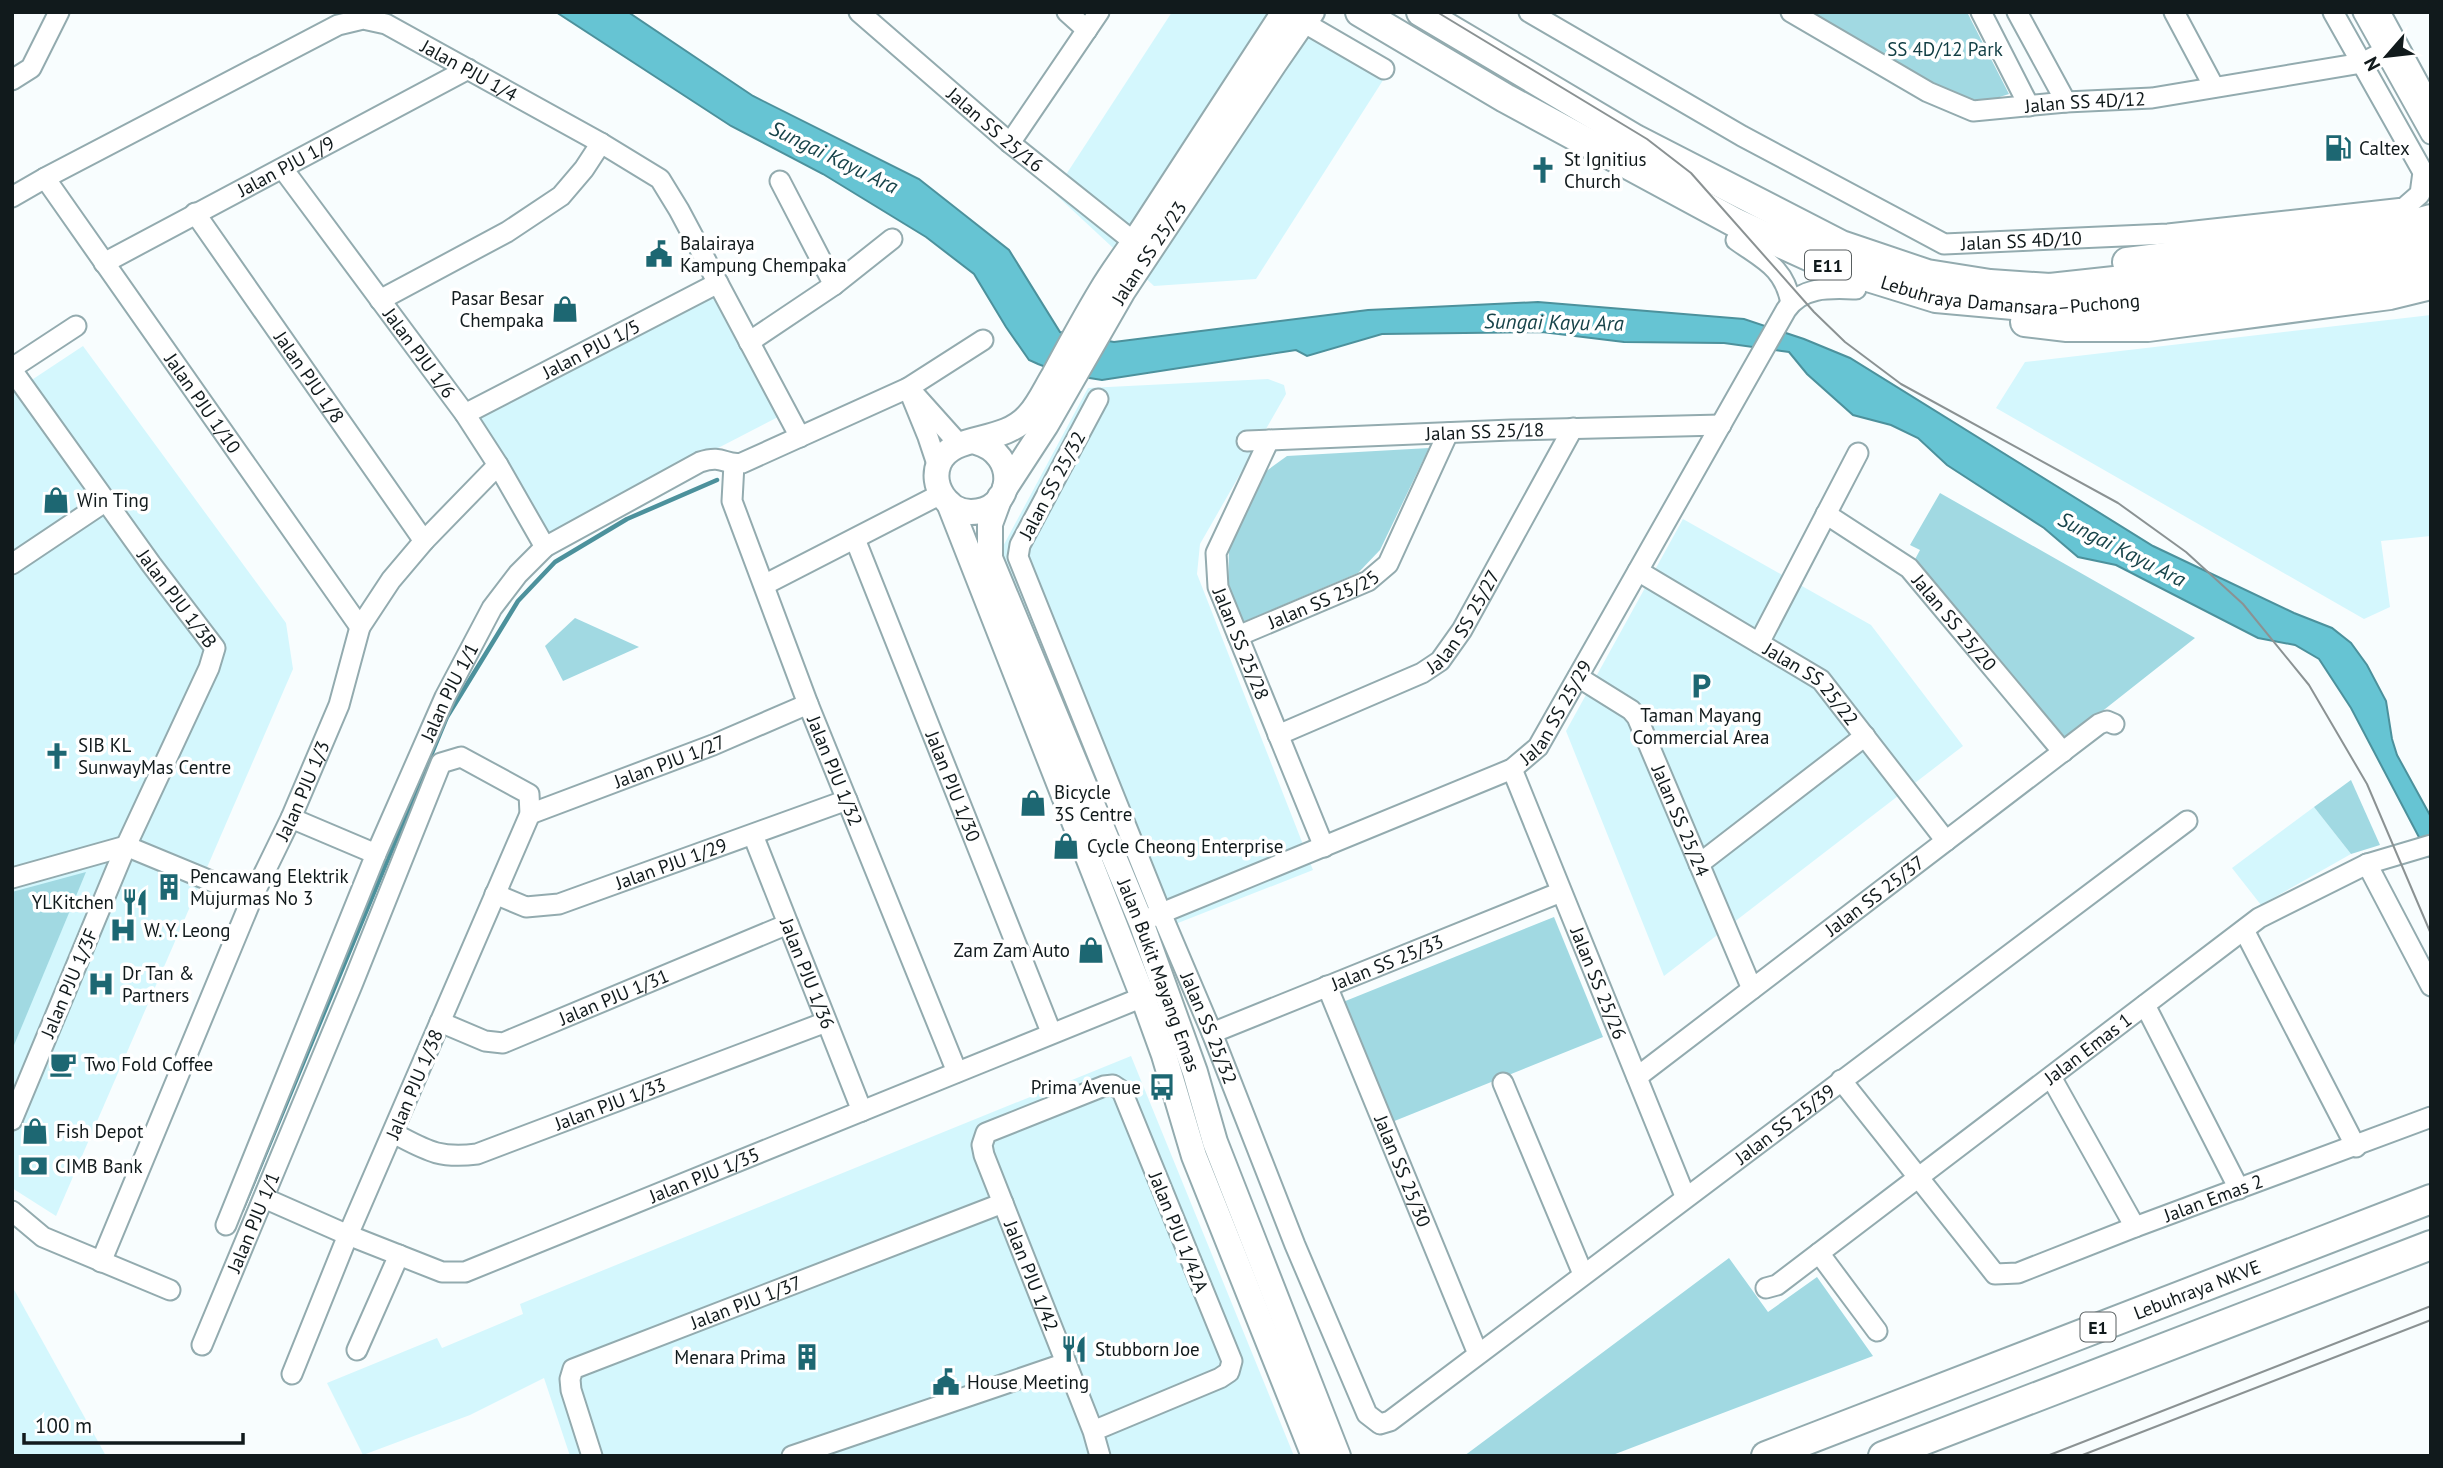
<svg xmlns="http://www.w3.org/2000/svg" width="2443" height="1468" viewBox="0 0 2443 1468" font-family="'PT Sans',sans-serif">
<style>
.built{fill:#d4f7fd}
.green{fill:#a1d9e2}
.water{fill:#66c4d3;stroke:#4c919c;stroke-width:2}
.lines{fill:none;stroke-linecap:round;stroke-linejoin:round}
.stream{stroke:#4c919c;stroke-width:4.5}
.minor-casing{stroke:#93abaf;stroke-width:23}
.major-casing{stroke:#93abaf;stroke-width:28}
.highway-casing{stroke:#93abaf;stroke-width:32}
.minor{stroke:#fff;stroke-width:19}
.major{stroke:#fff;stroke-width:24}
.highway{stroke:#fff;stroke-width:28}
.tram{stroke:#8b9293;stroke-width:2}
.labels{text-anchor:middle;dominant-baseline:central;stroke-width:7;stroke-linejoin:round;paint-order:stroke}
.shield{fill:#fff;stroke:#585f60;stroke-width:2}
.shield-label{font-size:18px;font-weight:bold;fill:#111a1c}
.park-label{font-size:19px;fill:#103d43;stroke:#fff}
.street-label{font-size:19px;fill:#111a1c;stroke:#fff}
.poi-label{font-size:19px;fill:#111a1c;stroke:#fff;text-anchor:start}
.water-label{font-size:21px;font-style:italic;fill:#18444a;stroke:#fff}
</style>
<rect width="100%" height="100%" fill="#f8fdfe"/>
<!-- built -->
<g class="built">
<polygon points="1172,12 1302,12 1394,63 1256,279 1154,286 1054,193"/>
<polygon points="713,295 778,417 546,537 476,419"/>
<polygon points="2431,315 2431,536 2381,541 2390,607 2364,619 1996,408 2025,362"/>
<polygon points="83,346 286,623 293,669 56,1216 12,1188 12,393"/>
<polygon points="1268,379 1284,385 1286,394 1200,544 1197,574 1313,870 1150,934 1001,550 1088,388"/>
<polygon points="1683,519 1871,625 1963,746 1664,976 1566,731"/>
<polygon points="2314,807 2351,854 2261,905 2232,868"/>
<polygon points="1131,1056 1294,1456 570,1456 544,1378 470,1415 363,1455 327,1383 437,1338 442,1348 523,1314 520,1304"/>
<polygon points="12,1286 106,1456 12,1456"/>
</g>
<!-- green -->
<g class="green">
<polygon points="1807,12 1967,12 2009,94 1972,106"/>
<polygon points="1429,448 1380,550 1358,573 1243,622 1228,585 1229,550 1265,472 1287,456"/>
<polygon points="1940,493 2195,638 2067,739 1913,563 1920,550 1910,545"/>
<polygon points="575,618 639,647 563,681 545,646"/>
<polygon points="2351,780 2380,845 2351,854 2314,807"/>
<polygon points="86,872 12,1050 12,892"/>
<polygon points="1554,917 1603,1037 1392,1122 1343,1002"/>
<polygon points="1729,1258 1768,1312 1817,1277 1873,1356 1610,1456 1464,1456"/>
</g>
<!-- water -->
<polygon class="water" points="556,12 628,12 753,96 919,179 1009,250 1060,332 1114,342 1368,310 1538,302 1744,319 1804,339 1850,358 2153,546 2294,613 2332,628 2351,643 2367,665 2386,701 2392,739 2397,755 2431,817 2431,860 2351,708 2319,659 2295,645 2258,638 2116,565 2078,557 2044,528 1947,465 1918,438 1891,425 1853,415 1807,374 1789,352 1724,343 1624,342 1542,332 1382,334 1307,356 1296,350 1102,380 1064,374 1038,364 1029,360 1006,327 974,274 926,237 823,174 731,126"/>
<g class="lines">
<!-- stream -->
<polyline class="stream" points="242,1210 447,717 518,601 555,562 627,519 717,480"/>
<defs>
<g id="minor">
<path id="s1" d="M859,12l151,131 124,99"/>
<polyline points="1067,12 1087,30"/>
<path id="s2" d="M1529,12l213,124 202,108 224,-10 236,-26 16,-14 3,-22 -90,-160"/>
<path id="s3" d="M1791,12l137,80 45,19 93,-9 86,-4 210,-35 35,-18"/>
<polyline points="1981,12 2029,106"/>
<polyline points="2017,12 2066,102"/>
<polyline points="2174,12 2214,87"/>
<polyline points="2363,12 2431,134"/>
<polyline points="2380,12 2431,106"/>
<polyline points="1303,22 1384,69"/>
<polyline points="12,80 31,68 59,12"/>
<polyline points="1010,143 1099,12"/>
<path id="s4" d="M283,169l182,245 33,51 47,82"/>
<path id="s5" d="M45,178l315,449"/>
<polyline points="780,181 834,285"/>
<path id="s6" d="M12,197l33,-19 293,-153 25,-6 23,5 215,119 59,36 19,31 121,227"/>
<path id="s7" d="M195,213l229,328"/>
<path d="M1736,240c28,20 48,27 55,63"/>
<path id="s8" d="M104,263l364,-194"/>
<polyline points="380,300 507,232 561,196 584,169 601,143"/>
<polyline points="749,342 834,285 892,239"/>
<polyline points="12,368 76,326"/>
<path id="s9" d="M12,370l139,194 64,84 -6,20 -83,178 -114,274"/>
<polyline points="908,388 928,437 938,467"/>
<polyline points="916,396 959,444"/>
<path id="s10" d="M1098,399l-78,146 -2,12 143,356 51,120 83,212 72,169 13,10 10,-3 797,-600"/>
<path id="s11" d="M465,414l253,-131"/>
<path id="s12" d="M1269,440l-53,113 2,34 106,260"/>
<path id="s13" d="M1247,441l264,-11 210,-5"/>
<path id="s14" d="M734,464l-2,37 76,203 149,368"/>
<path id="s15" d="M1826,514l83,54 154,184"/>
<path id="s16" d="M855,539l196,493"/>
<polyline points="12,564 106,501"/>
<path id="s17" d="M1638,571l183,109 125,161"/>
<polyline points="764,585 941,494"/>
<path id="s18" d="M1238,636l130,-55 20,-17 60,-131"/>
<polyline points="1759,643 1858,453"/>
<path id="s19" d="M1578,677l53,33 6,7 115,272"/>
<path id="s20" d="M1278,735l144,-62 18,-12 22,-31 111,-202"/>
<path id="s21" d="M1512,769l173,427"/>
<path id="s22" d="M530,814l183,-69 95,-41"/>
<polyline points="291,818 376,854"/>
<path id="s23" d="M753,835l109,276"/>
<polyline points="1699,864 1865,736"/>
<polyline points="2367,864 2431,986"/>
<polyline points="12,878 126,846 252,898"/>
<path id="s24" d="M495,894l31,13 33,-3 288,-104"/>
<path id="s25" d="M1152,917l360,-148 26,-22 248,-437c16,-24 44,-22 70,-21"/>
<polyline points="2244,930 2356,1147"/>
<path id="s26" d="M1327,986l151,368"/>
<polyline points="2145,1005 2239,1189"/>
<path id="s27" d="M440,1022l45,19 18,2 285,-119"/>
<path id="s28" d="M1212,1033l349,-141"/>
<path id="s29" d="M1637,1077l462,-353 8,-3 7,3"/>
<polyline points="2051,1077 2135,1227"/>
<path id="s30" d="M1841,1080l154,194 23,-1 117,-46 296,-110"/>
<polyline points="1503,1083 1583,1274"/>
<path id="s31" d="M393,1133c33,17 45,26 84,21l349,-132"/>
<path id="s32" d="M264,1198l84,37 94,37h23l678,-275"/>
<polyline points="12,1211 43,1237 170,1290"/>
<path id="s33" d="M226,1225l150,-371 69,-157 47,-89 26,-34 27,-27 155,-85c24,-8 24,4 42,1l166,-75 75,-48"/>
<polyline points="1819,1253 1877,1331"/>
<path id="s34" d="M101,1262l151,-364 39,-80 48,-113 21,-78 31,-47 33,-39 74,-76"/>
<path id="s35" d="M1766,1288l11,-3 482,-367 108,-54 64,-19"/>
<path id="s36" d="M202,1345l150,-360 89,-222 20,-6 68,37 1,20 -182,421 -56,139"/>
<polyline points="357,1350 399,1255"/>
<path id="s37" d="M1093,1431l127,-53 9,-6 3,-11 -110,-270 -9,-6 -9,1 -118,47 -4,12 2,10 109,276 7,25"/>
<path id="s38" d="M592,1456l-21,-66 -1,-11 3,-10 430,-166"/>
<polyline points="792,1456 1066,1363"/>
</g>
<g id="major">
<path d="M976,442c44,12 38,70 -5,70 -24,0 -41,-27 -32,-49 14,-31 63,-17 90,-48 10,-11 17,-27 25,-40 15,-28 30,-56 47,-84 14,-24 32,-46 47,-70 45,-70 91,-139 136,-209"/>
<path id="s39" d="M1005,488l41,-63 77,-134 151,-227 29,-42 9,-10"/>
<path id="s40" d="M1000,497l-10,27v34l151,364 54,150 20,70 123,314"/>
<polyline points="949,503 1143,997 1164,1055 1194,1156 1314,1456"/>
</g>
<g id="highway">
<path id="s41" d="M1360,12l145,86 231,125 90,41 110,34 110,10 139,-12 225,-27 21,-4"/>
<polyline points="1421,12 1635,139 1841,245 1927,274 1990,284 2050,288 2407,249 2431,244"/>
<polyline points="2127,262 2397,228 2431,219"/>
<polyline points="2025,322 2067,327 2148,327 2390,295 2431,285"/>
<path id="s42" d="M1766,1456l665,-257"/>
<polyline points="1883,1456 2431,1245"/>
</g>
</defs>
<!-- minor casing -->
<use href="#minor" class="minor-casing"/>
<!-- major casing -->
<use href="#major" class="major-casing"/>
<!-- highway casing -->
<use href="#highway" class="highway-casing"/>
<!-- minor -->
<use href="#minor" class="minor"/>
<!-- major -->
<use href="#major" class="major"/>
<!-- highway -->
<use href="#highway" class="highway"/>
<!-- tram -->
<g class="tram">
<polyline points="1437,12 1647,139 1691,173 1814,312 1845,342 1901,384 2118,503 2186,552 2243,604 2309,685 2367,784 2431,934"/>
<polyline points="2047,1456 2431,1306"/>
<polyline points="2080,1456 2431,1320"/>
</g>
</g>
<!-- icons -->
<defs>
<symbol id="fuel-bare" viewBox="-9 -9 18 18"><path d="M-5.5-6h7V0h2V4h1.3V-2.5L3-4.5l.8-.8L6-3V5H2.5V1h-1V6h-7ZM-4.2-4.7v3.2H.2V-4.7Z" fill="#1d6772" stroke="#fff" stroke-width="2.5" paint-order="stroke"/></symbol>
<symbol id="church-bare" viewBox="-9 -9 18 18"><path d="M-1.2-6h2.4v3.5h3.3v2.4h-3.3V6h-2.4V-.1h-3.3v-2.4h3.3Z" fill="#1d6772" stroke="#fff" stroke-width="2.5" paint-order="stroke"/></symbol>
<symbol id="civic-bare" viewBox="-9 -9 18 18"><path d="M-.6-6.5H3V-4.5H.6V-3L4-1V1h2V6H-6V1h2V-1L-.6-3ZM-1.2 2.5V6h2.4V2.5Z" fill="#1d6772" stroke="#fff" stroke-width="2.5" paint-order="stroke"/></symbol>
<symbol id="shop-bare" viewBox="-9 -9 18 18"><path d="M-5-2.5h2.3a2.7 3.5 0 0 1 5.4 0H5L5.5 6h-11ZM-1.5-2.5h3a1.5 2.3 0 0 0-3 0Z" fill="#1d6772" stroke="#fff" stroke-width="2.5" paint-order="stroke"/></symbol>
<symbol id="parking-bare" viewBox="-9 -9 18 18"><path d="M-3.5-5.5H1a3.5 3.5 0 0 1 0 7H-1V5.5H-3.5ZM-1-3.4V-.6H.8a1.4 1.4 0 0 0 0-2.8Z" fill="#1d6772" stroke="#fff" stroke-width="2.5" paint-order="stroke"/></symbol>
<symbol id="building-bare" viewBox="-9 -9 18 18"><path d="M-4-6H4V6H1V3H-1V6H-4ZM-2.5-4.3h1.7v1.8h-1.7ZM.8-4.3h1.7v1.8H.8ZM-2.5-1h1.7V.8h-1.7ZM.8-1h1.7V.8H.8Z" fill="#1d6772" stroke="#fff" stroke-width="2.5" paint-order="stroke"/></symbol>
<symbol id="restaurant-bare" viewBox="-9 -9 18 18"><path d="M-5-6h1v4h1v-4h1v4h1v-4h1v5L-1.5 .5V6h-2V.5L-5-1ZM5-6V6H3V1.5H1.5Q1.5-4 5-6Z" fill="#1d6772" stroke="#fff" stroke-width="2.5" paint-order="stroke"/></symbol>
<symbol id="hospital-bare" viewBox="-9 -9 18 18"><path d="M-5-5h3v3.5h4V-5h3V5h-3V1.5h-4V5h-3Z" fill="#1d6772" stroke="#fff" stroke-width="2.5" paint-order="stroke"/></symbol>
<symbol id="cafe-bare" viewBox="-9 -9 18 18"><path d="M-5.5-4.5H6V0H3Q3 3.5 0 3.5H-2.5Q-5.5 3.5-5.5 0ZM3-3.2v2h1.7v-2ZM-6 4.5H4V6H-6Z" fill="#1d6772" stroke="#fff" stroke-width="2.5" paint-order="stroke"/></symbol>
<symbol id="bus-bare" viewBox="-9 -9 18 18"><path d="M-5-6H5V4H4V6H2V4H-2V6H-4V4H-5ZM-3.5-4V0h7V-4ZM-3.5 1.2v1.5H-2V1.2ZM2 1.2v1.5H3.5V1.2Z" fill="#1d6772" stroke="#fff" stroke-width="2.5" paint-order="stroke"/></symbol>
<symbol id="bank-bare" viewBox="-9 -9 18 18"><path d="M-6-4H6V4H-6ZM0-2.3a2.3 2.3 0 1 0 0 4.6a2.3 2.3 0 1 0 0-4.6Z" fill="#1d6772" stroke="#fff" stroke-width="2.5" paint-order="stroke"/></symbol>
</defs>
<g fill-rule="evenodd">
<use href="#fuel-bare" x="2319" y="129" width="38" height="38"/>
<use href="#church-bare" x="1524" y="151" width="38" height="38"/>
<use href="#civic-bare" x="640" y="235" width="38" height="38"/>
<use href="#shop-bare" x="546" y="290" width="38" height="38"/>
<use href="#shop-bare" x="37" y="481" width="38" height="38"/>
<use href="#parking-bare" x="1682" y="667" width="38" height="38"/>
<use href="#church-bare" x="38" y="737" width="38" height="38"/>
<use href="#shop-bare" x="1014" y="784" width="38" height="38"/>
<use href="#shop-bare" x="1047" y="827" width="38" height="38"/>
<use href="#building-bare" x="150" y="868" width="38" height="38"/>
<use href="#restaurant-bare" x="116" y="883" width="38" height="38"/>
<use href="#hospital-bare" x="104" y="911" width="38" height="38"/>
<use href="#shop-bare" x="1072" y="931" width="38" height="38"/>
<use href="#hospital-bare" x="82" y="965" width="38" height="38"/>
<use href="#cafe-bare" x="44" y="1045" width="38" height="38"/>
<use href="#bus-bare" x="1143" y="1068" width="38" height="38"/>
<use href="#shop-bare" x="16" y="1112" width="38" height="38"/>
<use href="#bank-bare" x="15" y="1147" width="38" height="38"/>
<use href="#restaurant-bare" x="1055" y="1330" width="38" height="38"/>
<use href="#building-bare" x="788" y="1338" width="38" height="38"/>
<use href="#civic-bare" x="927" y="1363" width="38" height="38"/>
</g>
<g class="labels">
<!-- shield labels -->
<g class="shield">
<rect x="1805" y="250.5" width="46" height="29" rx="5"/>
<rect x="2080.5" y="1312.5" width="35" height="29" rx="5"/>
</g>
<g class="shield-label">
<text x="1828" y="265">E11</text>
<text x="2098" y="1327">E1</text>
</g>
<!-- park labels -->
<g class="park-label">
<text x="1945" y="49">SS 4D/12 Park</text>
</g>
<!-- street labels -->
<g class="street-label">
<text stroke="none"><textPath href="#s6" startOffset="513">Jalan PJU 1/4</textPath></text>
<text stroke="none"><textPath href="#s3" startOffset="320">Jalan SS 4D/12</textPath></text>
<text stroke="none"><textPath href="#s1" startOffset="180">Jalan SS 25/16</textPath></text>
<text stroke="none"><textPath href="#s8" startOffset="206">Jalan PJU 1/9</textPath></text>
<text stroke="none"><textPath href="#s2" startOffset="553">Jalan SS 4D/10</textPath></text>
<text stroke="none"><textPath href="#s39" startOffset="276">Jalan SS 25/23</textPath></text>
<text stroke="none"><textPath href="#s41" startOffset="719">Lebuhraya Damansara–Puchong</textPath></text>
<text stroke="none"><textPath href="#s11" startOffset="142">Jalan PJU 1/5</textPath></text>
<text stroke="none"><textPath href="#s4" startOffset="229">Jalan PJU 1/6</textPath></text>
<text stroke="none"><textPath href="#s7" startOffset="200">Jalan PJU 1/8</textPath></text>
<text stroke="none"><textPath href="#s5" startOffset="275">Jalan PJU 1/10</textPath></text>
<text stroke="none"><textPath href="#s13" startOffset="238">Jalan SS 25/18</textPath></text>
<text transform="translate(1052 485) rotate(-62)">Jalan SS 25/32</text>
<text stroke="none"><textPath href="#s18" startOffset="93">Jalan SS 25/25</textPath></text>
<text stroke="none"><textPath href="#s9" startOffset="282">Jalan PJU 1/3B</textPath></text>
<text stroke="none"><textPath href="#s20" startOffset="224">Jalan SS 25/27</textPath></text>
<text stroke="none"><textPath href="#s15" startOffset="170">Jalan SS 25/20</textPath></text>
<text stroke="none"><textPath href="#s12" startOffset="220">Jalan SS 25/28</textPath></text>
<text stroke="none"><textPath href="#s17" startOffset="208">Jalan SS 25/22</textPath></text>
<text stroke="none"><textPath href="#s33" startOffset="578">Jalan PJU 1/1</textPath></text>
<text stroke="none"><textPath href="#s25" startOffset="462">Jalan SS 25/29</textPath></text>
<text stroke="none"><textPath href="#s22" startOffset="149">Jalan PJU 1/27</textPath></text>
<text stroke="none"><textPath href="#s14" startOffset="326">Jalan PJU 1/32</textPath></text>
<text stroke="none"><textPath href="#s16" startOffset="266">Jalan PJU 1/30</textPath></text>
<text stroke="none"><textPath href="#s34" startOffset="513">Jalan PJU 1/3</textPath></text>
<text stroke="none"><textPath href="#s19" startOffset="184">Jalan SS 25/24</textPath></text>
<text stroke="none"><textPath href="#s24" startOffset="186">Jalan PJU 1/29</textPath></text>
<text stroke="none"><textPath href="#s29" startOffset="299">Jalan SS 25/37</textPath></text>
<text stroke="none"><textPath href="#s28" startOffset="189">Jalan SS 25/33</textPath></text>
<text stroke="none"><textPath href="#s23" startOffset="149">Jalan PJU 1/36</textPath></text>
<text stroke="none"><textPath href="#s40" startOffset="513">Jalan Bukit Mayang Emas</textPath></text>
<text transform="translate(69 983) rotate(-67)">Jalan PJU 1/3F</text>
<text stroke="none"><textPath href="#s21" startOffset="231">Jalan SS 25/26</textPath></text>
<text stroke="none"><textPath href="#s27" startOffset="187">Jalan PJU 1/31</textPath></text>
<text stroke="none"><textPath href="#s10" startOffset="686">Jalan SS 25/32</textPath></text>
<text stroke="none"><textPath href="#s35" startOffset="402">Jalan Emas 1</textPath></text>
<text transform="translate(414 1084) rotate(-67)">Jalan PJU 1/38</text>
<text stroke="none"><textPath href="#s31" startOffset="231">Jalan PJU 1/33</textPath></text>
<text stroke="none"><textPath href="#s10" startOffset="1624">Jalan SS 25/39</textPath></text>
<text stroke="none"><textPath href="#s26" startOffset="200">Jalan SS 25/30</textPath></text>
<text stroke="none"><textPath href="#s32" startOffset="474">Jalan PJU 1/35</textPath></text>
<text stroke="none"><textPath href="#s30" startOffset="480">Jalan Emas 2</textPath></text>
<text stroke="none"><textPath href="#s36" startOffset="133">Jalan PJU 1/1</textPath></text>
<text transform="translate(1179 1232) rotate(68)">Jalan PJU 1/42A</text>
<text stroke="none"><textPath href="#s37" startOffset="751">Jalan PJU 1/42</textPath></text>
<text stroke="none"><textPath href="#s42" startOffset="462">Lebuhraya NKVE</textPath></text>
<text stroke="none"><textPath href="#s38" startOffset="276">Jalan PJU 1/37</textPath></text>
</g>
<!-- poi labels -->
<g class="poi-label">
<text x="2359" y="148">Caltex</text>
<text x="1564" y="159">St Ignitius<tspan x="1564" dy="22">Church</tspan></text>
<text x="680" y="243">Balairaya<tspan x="680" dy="22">Kampung Chempaka</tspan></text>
<text x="544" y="298" text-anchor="end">Pasar Besar<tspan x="544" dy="22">Chempaka</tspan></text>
<text x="77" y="500">Win Ting</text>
<text x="1701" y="715" text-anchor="middle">Taman Mayang<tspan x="1701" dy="22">Commercial Area</tspan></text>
<text x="78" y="745">SIB KL<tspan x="78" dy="22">SunwayMas Centre</tspan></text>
<text x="1054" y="792">Bicycle<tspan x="1054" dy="22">3S Centre</tspan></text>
<text x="1087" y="846">Cycle Cheong Enterprise</text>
<text x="190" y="876">Pencawang Elektrik<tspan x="190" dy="22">Mujurmas No 3</tspan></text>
<text x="114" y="902" text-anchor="end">YLKitchen</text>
<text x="144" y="930">W. Y. Leong</text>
<text x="1070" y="950" text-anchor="end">Zam Zam Auto</text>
<text x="122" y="973">Dr Tan &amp;<tspan x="122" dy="22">Partners</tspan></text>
<text x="84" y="1064">Two Fold Coffee</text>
<text x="1141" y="1087" text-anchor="end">Prima Avenue</text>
<text x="56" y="1131">Fish Depot</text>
<text x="55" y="1166">CIMB Bank</text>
<text x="1095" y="1349">Stubborn Joe</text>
<text x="786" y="1357" text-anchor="end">Menara Prima</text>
<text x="967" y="1382">House Meeting</text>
</g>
<!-- water labels -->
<g class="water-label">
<text transform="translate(834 157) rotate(26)">Sungai Kayu Ara</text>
<text transform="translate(1554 322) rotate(1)">Sungai Kayu Ara</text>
<text transform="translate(2122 549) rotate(27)">Sungai Kayu Ara</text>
</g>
</g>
<!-- border -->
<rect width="2443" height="1468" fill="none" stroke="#111a1c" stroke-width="28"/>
<!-- north arrow -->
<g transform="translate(2387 56) rotate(242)" stroke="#ffffff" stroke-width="5" paint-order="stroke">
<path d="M0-5L12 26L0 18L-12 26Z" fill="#111a1c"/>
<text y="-10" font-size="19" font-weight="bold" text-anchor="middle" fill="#111a1c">N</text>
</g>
<!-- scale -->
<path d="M24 1433v10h219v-10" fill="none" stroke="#111a1c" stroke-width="3.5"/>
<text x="35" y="1433" font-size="21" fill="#111a1c" stroke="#ffffff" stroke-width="5" paint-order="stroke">100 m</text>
</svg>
